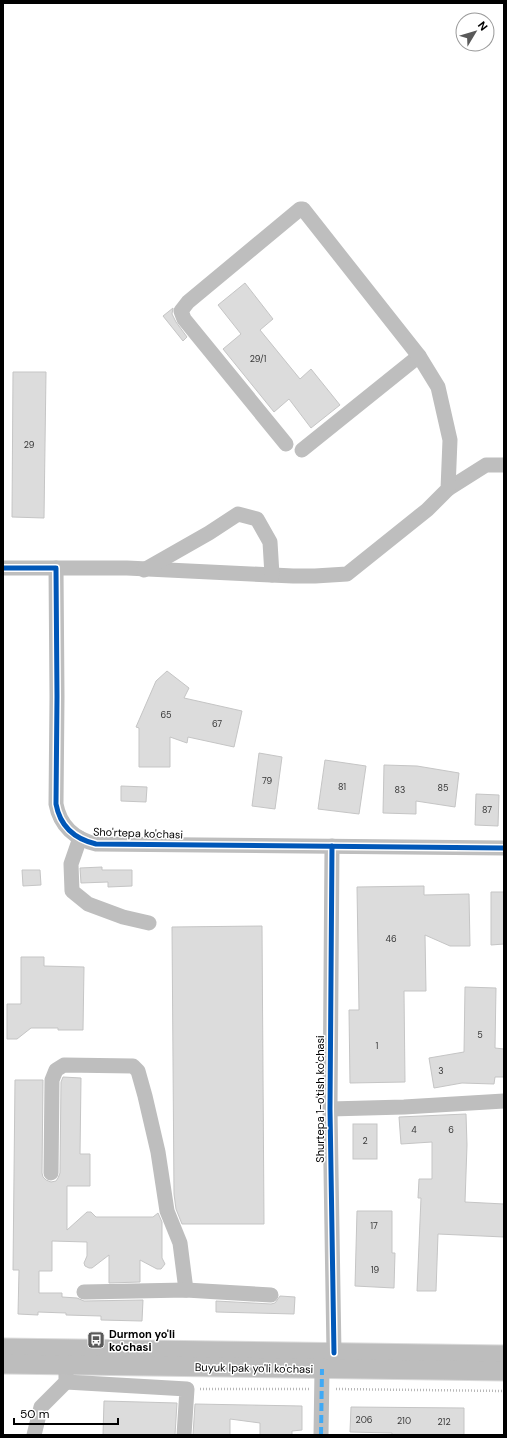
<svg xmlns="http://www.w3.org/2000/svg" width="507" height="1438" viewBox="0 0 507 1438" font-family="'DM Sans',sans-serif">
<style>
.building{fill:#dcdcdc;stroke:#c5c5c5}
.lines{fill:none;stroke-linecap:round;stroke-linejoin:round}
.major-casing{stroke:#dbdbdb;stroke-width:21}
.path{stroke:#b8b8b8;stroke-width:2.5;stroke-dasharray:1 2;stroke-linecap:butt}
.minor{stroke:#bebebe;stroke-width:15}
.major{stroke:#bdbdbd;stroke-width:19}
.quiet{stroke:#3fa9f5;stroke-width:4;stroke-dasharray:8 4;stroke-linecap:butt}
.cycleway-casing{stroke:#fff;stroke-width:8}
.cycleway{stroke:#0057b8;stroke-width:5}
.labels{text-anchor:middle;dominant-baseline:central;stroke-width:3;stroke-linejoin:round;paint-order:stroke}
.number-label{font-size:9px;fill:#373737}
.street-label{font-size:11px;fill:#000;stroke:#fff}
.poi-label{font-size:11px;font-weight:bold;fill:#000;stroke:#fff;text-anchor:start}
</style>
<rect width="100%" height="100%" fill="#fff"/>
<!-- building -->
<g class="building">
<polygon points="245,283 273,319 260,330 300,379 311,369 340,405 311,428 289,399 274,412 223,349 241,334 218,305"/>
<polygon points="173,308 172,314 176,322 187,337 183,341 163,316"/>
<polygon points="13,372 46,372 44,518 12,517"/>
<polygon points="167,671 189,688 184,698 242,711 234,747 188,737 187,743 170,737 170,767 139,767 139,728 136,727 156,681"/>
<polygon points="259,753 282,757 275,809 252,806"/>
<polygon points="325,760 366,766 359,814 318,809"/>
<polygon points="384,765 417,766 459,773 455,807 416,801 416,814 383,813"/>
<polygon points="121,786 147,787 146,802 121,801"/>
<polygon points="476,794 499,795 498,826 475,825"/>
<polygon points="102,867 102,870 132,870 132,886 108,887 108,882 81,883 80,868"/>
<polygon points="22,870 40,870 41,885 23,886"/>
<polygon points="424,886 424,895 469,894 470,946 450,946 425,935 426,991 404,991 405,1082 350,1083 349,1010 359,1010 357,887"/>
<polygon points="491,892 504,892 504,944 491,945"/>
<polygon points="262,926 264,1224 182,1224 176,1209 174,1194 172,927"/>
<polygon points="21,957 44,957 44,966 84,967 83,1030 58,1030 58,1028 31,1028 17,1039 7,1039 7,1004 21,1004"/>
<polygon points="465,987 496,988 495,1048 504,1049 504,1077 495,1077 494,1084 462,1083 434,1088 429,1058 464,1052"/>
<polygon points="63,1077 81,1078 80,1154 90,1154 90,1186 67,1186 67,1230 87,1212 91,1212 96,1217 153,1217 158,1213 162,1222 162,1258 165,1264 161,1269 157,1269 140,1260 140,1282 109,1283 109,1255 92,1268 89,1268 85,1266 84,1263 87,1256 87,1242 52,1241 52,1271 39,1271 39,1293 62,1293 62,1297 77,1298 84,1301 143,1300 142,1321 101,1320 101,1316 66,1315 66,1313 38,1312 38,1315 18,1314 19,1270 13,1270 15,1080 43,1080 42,1173 43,1177 46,1180 51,1182 56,1181 58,1178 60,1173 61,1082"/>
<polygon points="466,1114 467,1145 465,1202 504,1204 504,1237 438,1234 436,1291 417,1291 421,1198 418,1198 419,1179 432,1179 432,1142 401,1144 399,1117"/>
<rect x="353" y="1124" width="24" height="35"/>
<polygon points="357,1211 392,1211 392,1253 395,1253 394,1288 355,1286"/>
<polygon points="280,1296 295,1297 294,1314 216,1312 216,1301 271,1304 275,1303"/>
<polygon points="104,1401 177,1403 175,1435 103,1435"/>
<polygon points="195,1404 302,1406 302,1430 292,1431 292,1435 260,1435 260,1423 230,1419 230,1435 193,1435"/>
<polygon points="351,1407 464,1408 464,1435 392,1435 392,1433 350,1432"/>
</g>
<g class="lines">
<defs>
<g id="major">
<polyline points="3,1348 504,1355"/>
<polyline points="3,1364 504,1371"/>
</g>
</defs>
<!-- major casing -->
<use href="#major" class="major-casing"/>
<!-- path -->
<g class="path">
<polyline points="200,1389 309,1389"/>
<polyline points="336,1389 504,1391"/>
</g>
<!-- minor -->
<g class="minor">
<polyline points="302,450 419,356"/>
<polyline points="448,489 486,465 504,465"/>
<path d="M3,568h53l1,129 -1,107c4,22 19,35 40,40l408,4"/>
<polyline points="56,568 127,568 293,576 315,576 347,574 427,510 448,489 450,440 438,387 419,356 303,209 300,209 188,302 181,311 184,319 286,444"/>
<polyline points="144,570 209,533 238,514 257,519 270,542 272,575"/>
<polyline points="80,838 71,864 72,891 88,904 123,917 149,923"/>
<polyline points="332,846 330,1109 334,1353"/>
<polyline points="330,1109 404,1107 504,1101"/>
<polyline points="51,1173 52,1080 56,1070 64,1065 133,1066 138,1071 145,1096 158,1152 167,1211 180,1243 186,1290"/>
<polyline points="84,1292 186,1290 271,1295"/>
<polyline points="66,1382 187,1389 184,1435"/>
<polyline points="34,1435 41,1407 66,1382 66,1372"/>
<polyline points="321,1435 322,1369"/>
</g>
<!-- major -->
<use href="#major" class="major"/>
<!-- quiet -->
<polyline class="quiet" points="321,1435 322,1369"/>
<defs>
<g id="cycleway">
<path d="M3,568h53l1,129 -1,107c4,22 19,35 40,40l408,4"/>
<polyline points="332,846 330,1109 334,1353"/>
</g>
</defs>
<!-- cycleway casing -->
<use href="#cycleway" class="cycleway-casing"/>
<!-- cycleway -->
<use href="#cycleway" class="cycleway"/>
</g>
<!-- icons -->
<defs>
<symbol id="bus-square" viewBox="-11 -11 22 22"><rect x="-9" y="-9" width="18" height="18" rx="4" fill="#595959" stroke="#fff"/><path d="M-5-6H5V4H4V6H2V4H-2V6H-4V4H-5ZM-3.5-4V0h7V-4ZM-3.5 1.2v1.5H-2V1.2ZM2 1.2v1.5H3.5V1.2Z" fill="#fff"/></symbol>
</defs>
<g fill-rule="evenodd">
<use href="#bus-square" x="86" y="1330" width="20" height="20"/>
</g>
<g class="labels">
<!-- number labels -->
<g class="number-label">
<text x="258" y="359">29/1</text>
<text x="29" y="445">29</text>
<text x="166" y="715">65</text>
<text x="217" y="724">67</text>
<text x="267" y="781">79</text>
<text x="342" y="787">81</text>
<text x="443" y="788">85</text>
<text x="400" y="790">83</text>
<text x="487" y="810">87</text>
<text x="391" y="939">46</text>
<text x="480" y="1035">5</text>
<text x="377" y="1046">1</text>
<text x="441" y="1071">3</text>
<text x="414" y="1130">4</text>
<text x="451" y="1130">6</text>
<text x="365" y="1141">2</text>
<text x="374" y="1226">17</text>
<text x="375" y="1270">19</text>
<text x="364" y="1420">206</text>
<text x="404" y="1421">210</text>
<text x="444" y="1422">212</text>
</g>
<!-- street labels -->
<g class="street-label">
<text transform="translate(138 833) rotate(2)">Sho'rtepa ko'chasi</text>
<text transform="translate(320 1099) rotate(-90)">Shurtepa 1-o'tish ko'chasi</text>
<text transform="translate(254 1368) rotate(1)">Buyuk Ipak yo'li ko'chasi</text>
</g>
<!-- poi labels -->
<g class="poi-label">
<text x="109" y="1334">Durmon yo'li<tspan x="109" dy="13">ko'chasi</tspan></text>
</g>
</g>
<!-- border -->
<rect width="507" height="1438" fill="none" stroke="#000000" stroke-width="8"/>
<!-- north arrow -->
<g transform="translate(475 32) rotate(52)"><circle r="19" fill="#ffffff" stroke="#999999"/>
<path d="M0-3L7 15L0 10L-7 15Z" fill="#595959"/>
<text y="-6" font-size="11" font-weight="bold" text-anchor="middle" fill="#000000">N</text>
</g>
<!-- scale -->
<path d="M14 1418v6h104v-6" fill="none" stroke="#000000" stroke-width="2"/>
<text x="20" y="1418" font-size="12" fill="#000000" stroke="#ffffff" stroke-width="3" paint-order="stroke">50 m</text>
</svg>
